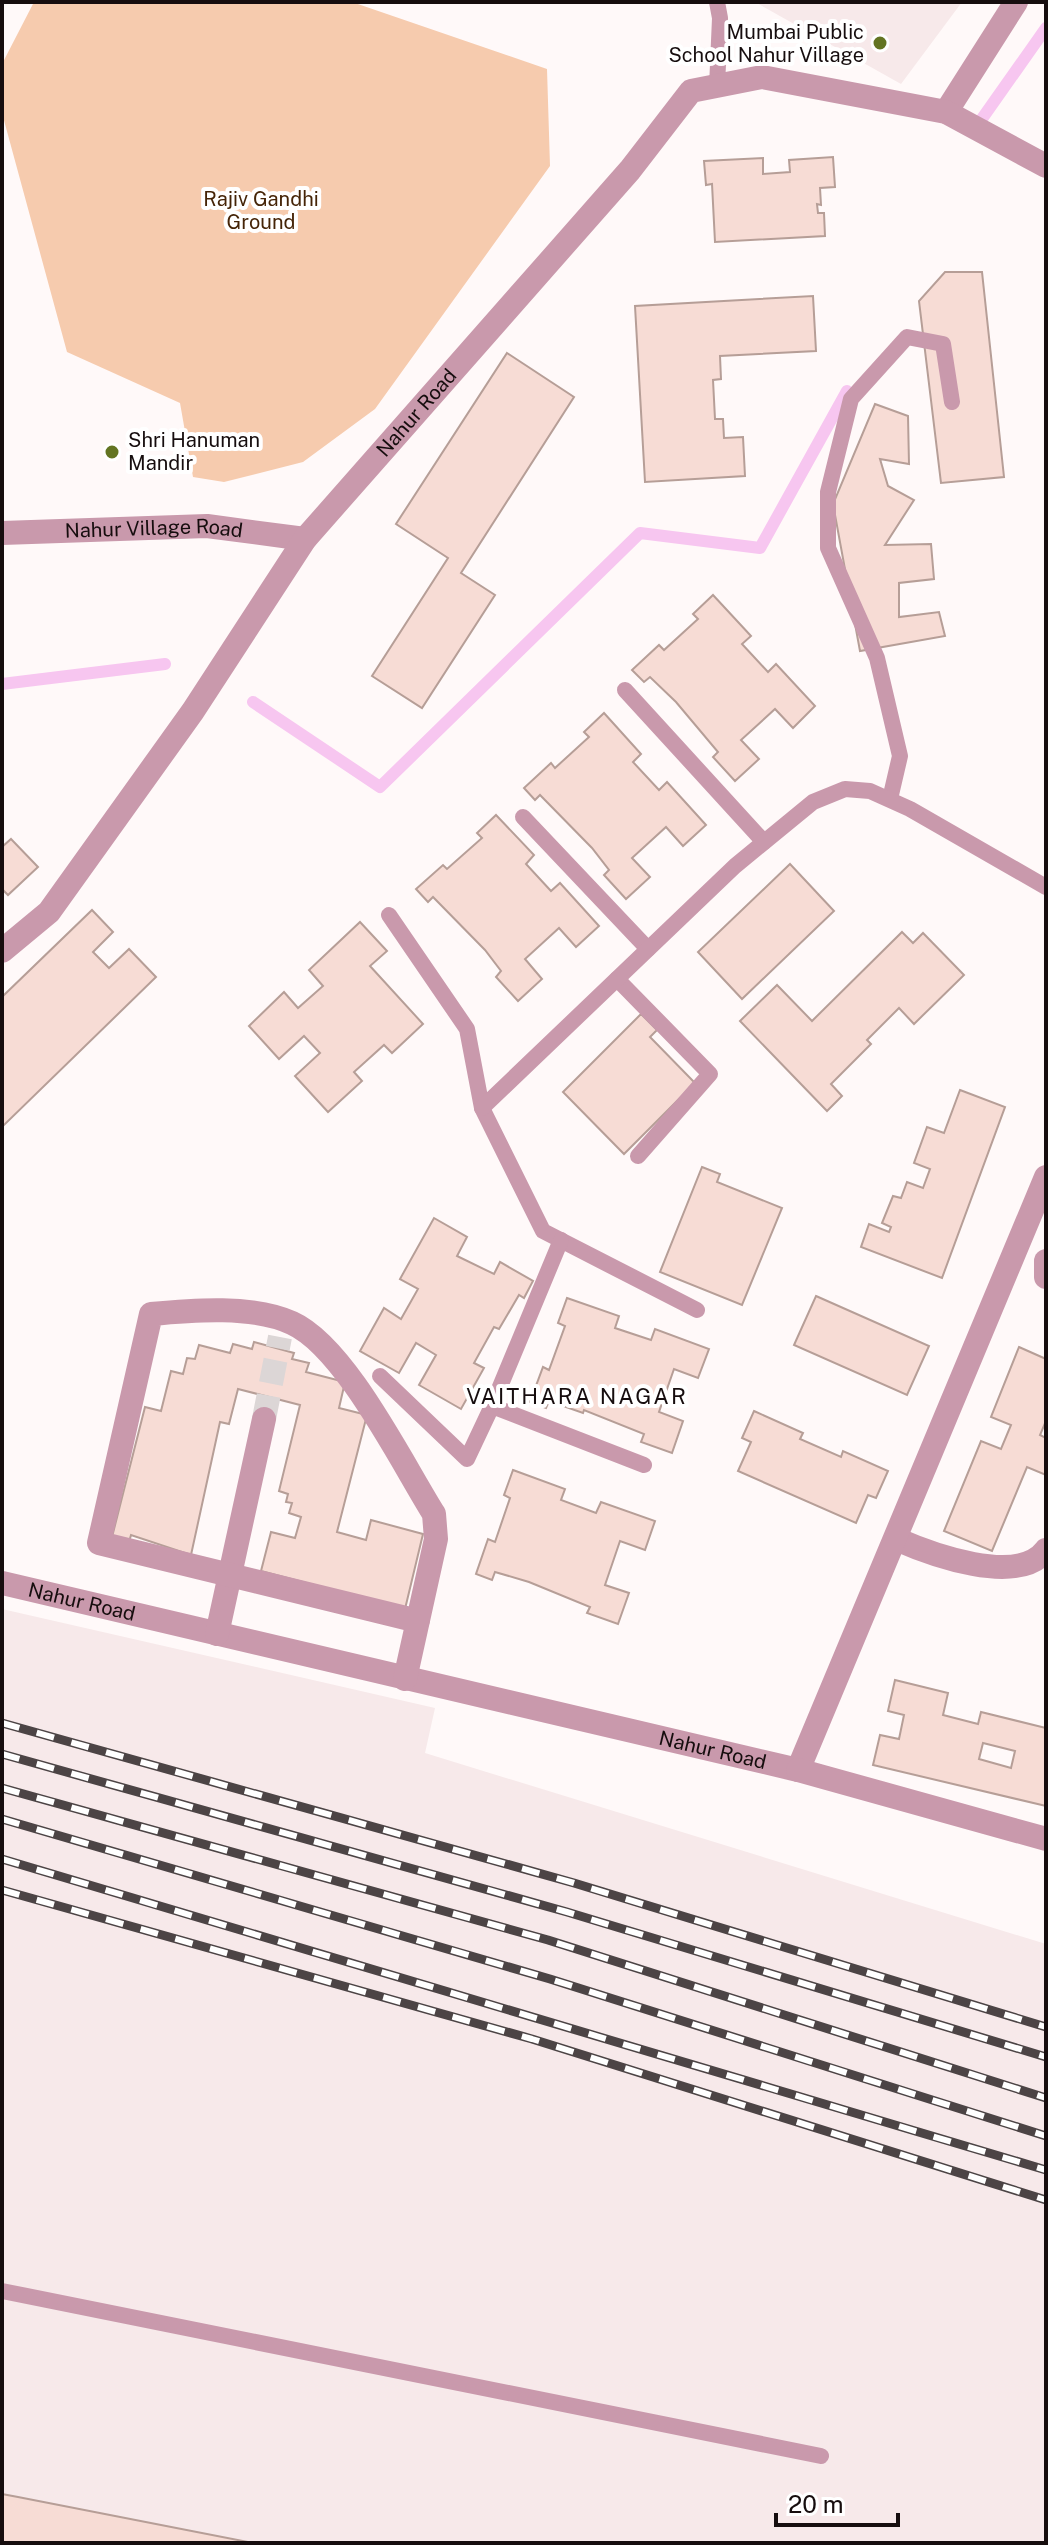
<svg xmlns="http://www.w3.org/2000/svg" width="1048" height="2545" viewBox="0 0 1048 2545" font-family="'Public Sans',sans-serif">
<style>
.built{fill:#f7e9ea}
.green{fill:#f6cbae}
.lines{fill:none;stroke-linecap:round;stroke-linejoin:round}
.stream{stroke:#f7c6f0;stroke-width:12}
.building{fill:#f7dcd5;stroke:#b69e97;stroke-width:2;fill-rule:evenodd}
.minor-tunnel{stroke:#dcd6d6;stroke-width:24;stroke-dasharray:24 12;stroke-linecap:butt}
.service{stroke:#c999ac;stroke-width:16}
.minor{stroke:#c999ac;stroke-width:24}
.rail-casing{stroke:#4c4445;stroke-width:9}
.rail{stroke:#fff;stroke-width:6;stroke-dasharray:18;stroke-linecap:butt}
.poi-dot{fill:#637422;stroke:#fff;stroke-width:3}
.labels{text-anchor:middle;dominant-baseline:central;stroke-width:8;stroke-linejoin:round;paint-order:stroke}
.poi-label{font-size:20px;fill:#160d0e;stroke:#fff;text-anchor:end}
.park-label{font-size:20px;fill:#452407;stroke:#fff}
.street-label{font-size:20px;fill:#160d0e;stroke:#fff}
.neighbourhood-label{font-size:22px;letter-spacing:2px;fill:#160d0e;stroke:#fff}
</style>
<rect width="100%" height="100%" fill="#fff9f9"/>
<!-- built -->
<g class="built">
<polygon points="755,2 962,2 901,84"/>
<polygon points="2,1609 435,1708 425,1753 1046,1944 1046,2543 2,2543"/>
</g>
<!-- green -->
<polygon class="green" points="34,2 352,2 547,69 550,166 375,409 303,462 224,482 193,477 180,403 67,352 2,113 2,64"/>
<g class="lines">
<!-- stream -->
<g class="stream">
<polyline points="979,123 1046,28"/>
<polyline points="2,684 165,664"/>
<polyline points="253,702 380,787 640,533 760,548 847,391"/>
</g>
</g>
<!-- building -->
<g class="building">
<polygon points="833,157 835,187 820,188 821,205 817,204 818,213 824,213 825,236 715,242 712,184 706,185 704,161 763,158 763,174 790,172 789,160"/>
<polygon points="945,272 982,272 1004,477 941,483 919,301"/>
<polygon points="813,296 816,351 720,356 721,379 713,380 715,419 723,419 724,438 743,437 745,476 645,482 635,306"/>
<polygon points="507,353 574,397 461,573 495,595 422,708 372,676 448,558 396,524"/>
<polygon points="875,404 908,416 909,464 880,459 888,486 914,500 885,545 931,544 934,579 899,583 899,617 939,612 945,636 860,651 833,504"/>
<polygon points="713,595 751,636 742,644 768,672 776,664 815,706 793,728 775,709 741,740 759,759 735,781 713,757 718,752 676,702 650,677 644,682 632,670 659,645 664,650 698,619 693,614"/>
<polygon points="604,713 641,754 633,762 659,790 667,782 706,825 683,846 666,827 632,858 650,877 626,899 604,875 609,870 592,848 540,795 535,800 524,788 551,763 555,768 589,737 584,732"/>
<polygon points="496,815 534,855 526,864 551,891 560,883 599,926 576,947 559,928 525,959 542,979 518,1001 496,977 501,971 485,950 433,897 428,902 416,889 443,865 447,869 482,838 477,833"/>
<polygon points="11,839 38,867 8,895 2,889 2,847"/>
<polygon points="790,864 834,911 742,999 698,952"/>
<polygon points="92,910 113,932 93,952 109,968 129,949 156,977 2,1127 2,997"/>
<polygon points="360,922 387,951 370,966 423,1024 392,1053 384,1045 354,1072 362,1081 328,1112 295,1076 320,1053 304,1036 279,1059 249,1026 284,992 298,1008 323,986 309,970"/>
<polygon points="902,932 913,943 923,933 964,975 914,1024 899,1008 867,1040 871,1044 831,1084 842,1096 827,1111 740,1021 777,985 812,1021"/>
<polygon points="641,1014 657,1030 650,1037 695,1083 624,1154 563,1092"/>
<polygon points="960,1090 1005,1107 942,1278 861,1247 869,1224 889,1232 891,1227 882,1223 893,1196 901,1198 907,1182 923,1188 930,1169 914,1163 927,1127 944,1133"/>
<polygon points="702,1167 720,1174 717,1182 782,1208 742,1305 660,1272"/>
<polygon points="434,1218 467,1237 457,1256 494,1274 500,1262 533,1281 524,1298 519,1295 499,1329 494,1327 474,1363 484,1368 461,1409 419,1385 436,1355 416,1343 399,1373 360,1351 384,1308 401,1319 418,1289 400,1279"/>
<polygon points="816,1296 929,1346 907,1395 794,1345"/>
<polygon points="567,1298 619,1316 615,1328 651,1340 655,1329 709,1349 698,1378 674,1369 659,1412 683,1421 672,1453 641,1442 644,1434 584,1410 583,1413 549,1401 546,1408 530,1402 543,1367 549,1370 565,1326 558,1323"/>
<polygon points="254,1342 294,1353 292,1359 309,1363 306,1372 345,1382 339,1408 367,1415 337,1532 366,1540 371,1520 423,1534 405,1609 261,1571 271,1532 295,1538 301,1517 289,1513 292,1503 286,1502 288,1494 279,1491 300,1405 238,1389 229,1424 220,1422 191,1555 131,1535 129,1542 112,1537 145,1407 161,1411 171,1371 183,1374 187,1358 195,1359 199,1345 230,1353 233,1344 252,1349"/>
<polygon points="1019,1347 1046,1359 1046,1421 1040,1435 1046,1438 1046,1475 1027,1467 992,1551 944,1531 981,1441 1001,1449 1011,1425 991,1417"/>
<polygon points="754,1411 803,1433 800,1439 841,1457 843,1451 888,1471 876,1498 868,1495 856,1523 738,1471 751,1442 742,1438"/>
<polygon points="513,1470 565,1489 561,1500 596,1513 601,1502 655,1521 645,1550 620,1541 605,1585 629,1593 618,1624 587,1613 590,1607 529,1582 495,1572 492,1580 476,1574 488,1539 495,1542 510,1498 504,1495"/>
<path d="M895,1680l53,13 -5,22 35,9 3,-12 65,16v78l-173,-41 7,-30 19,4 5,-24 -16,-4zM983,1743l32,8 -4,17 -32,-9z"/>
<polygon points="2,2494 18,2497 253,2543 2,2543"/>
</g>
<g class="lines">
<!-- minor-tunnel -->
<polyline class="minor-tunnel" points="264,1419 280,1337"/>
<!-- service -->
<g class="service">
<polyline points="717,2 720,18 717,87"/>
<polyline points="625,690 764,842"/>
<polyline points="890,799 900,756 877,658 828,548 828,492 851,399 907,337 943,344 952,402"/>
<polyline points="523,817 648,949"/>
<polyline points="389,915 467,1029 482,1108 543,1231 697,1310"/>
<polyline points="617,979 710,1074 638,1156"/>
<polyline points="482,1108 735,866 813,802 845,789 870,791 910,809 1046,887"/>
<polyline points="561,1240 492,1406 644,1465"/>
<polyline points="380,1376 467,1459 492,1406"/>
<polyline points="2,2291 821,2456"/>
</g>
<!-- minor -->
<g class="minor">
<polyline points="946,112 1016,2"/>
<path id="s1" d="M2,533l205,-7 98,13"/>
<path id="s2" d="M2,951l47,-39 144,-201 112,-172 325,-369 61,-79 71,-14 184,35 100,54"/>
<polyline points="1046,1261 1046,1277"/>
<path d="M896,1539c34,15 122,48 150,11"/>
<path id="s3" d="M2,1583l796,187 248,-593"/>
<polyline points="217,1634 264,1419"/>
<path d="M405,1679l31,-140 -2,-25c-32,-51 -89,-167 -142,-191 -39,-18 -99,-13 -141,-9l-52,229 319,78"/>
<polyline points="798,1770 1046,1839"/>
</g>
<defs>
<g id="rail">
<polyline points="2,1723 574,1883 1046,2027"/>
<polyline points="2,1754 567,1912 1046,2057"/>
<polyline points="2,1788 548,1940 1046,2098"/>
<polyline points="2,1819 550,1979 1046,2136"/>
<polyline points="2,1859 1046,2170"/>
<polyline points="2,1890 532,2039 1046,2200"/>
</g>
</defs>
<!-- rail casing -->
<use href="#rail" class="rail-casing"/>
<!-- rail -->
<use href="#rail" class="rail"/>
</g>
<!-- markers -->
<g class="poi-dot">
<circle cx="880" cy="43" r="8"/>
<circle cx="112" cy="452" r="8"/>
</g>
<g class="labels">
<!-- poi labels -->
<g class="poi-label">
<text x="864" y="32">Mumbai Public<tspan x="864" dy="23">School Nahur Village</tspan></text>
<text x="128" y="440" text-anchor="start">Shri Hanuman<tspan x="128" dy="23">Mandir</tspan></text>
</g>
<!-- park labels -->
<g class="park-label">
<text x="261" y="199">Rajiv Gandhi<tspan x="261" dy="23">Ground</tspan></text>
</g>
<!-- street labels -->
<g class="street-label">
<text stroke="none"><textPath href="#s2" startOffset="682">Nahur Road</textPath></text>
<text stroke="none"><textPath href="#s1" startOffset="152">Nahur Village Road</textPath></text>
<text stroke="none"><textPath href="#s3" startOffset="82">Nahur Road</textPath></text>
<text stroke="none"><textPath href="#s3" startOffset="730">Nahur Road</textPath></text>
</g>
<!-- neighbourhood labels -->
<g class="neighbourhood-label">
<text x="577" y="1396">VAITHARA NAGAR</text>
</g>
</g>
<!-- border -->
<rect width="1048" height="2545" fill="none" stroke="#160d0e" stroke-width="8"/>
<!-- scale -->
<path d="M776 2513v12h122v-12" fill="none" stroke="#160d0e" stroke-width="4"/>
<text x="788" y="2513" font-size="24" fill="#160d0e" stroke="#ffffff" stroke-width="6" paint-order="stroke">20 m</text>
</svg>
